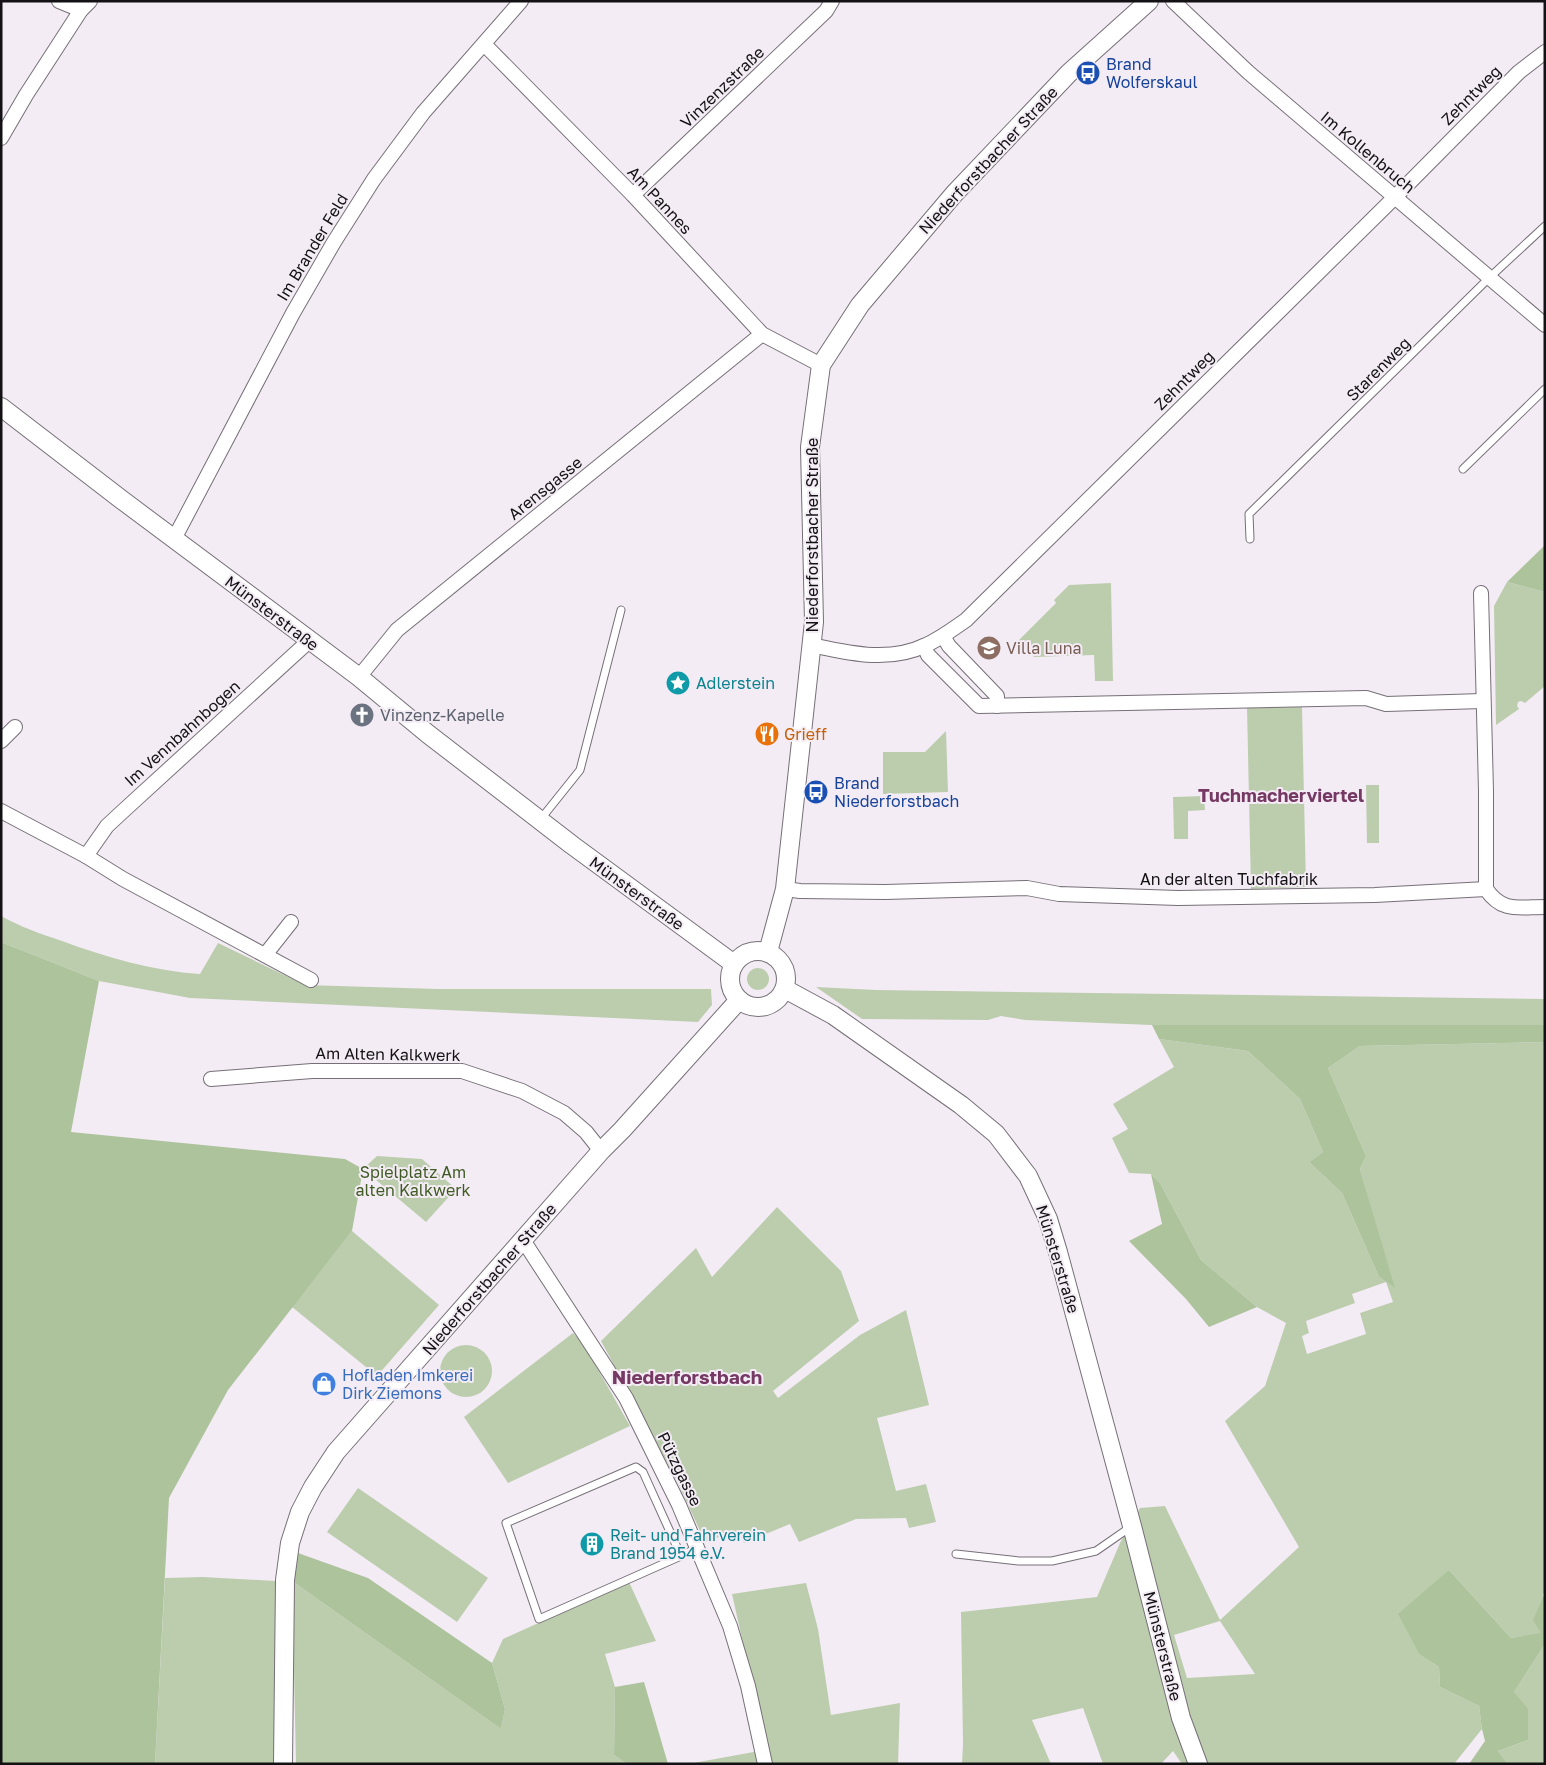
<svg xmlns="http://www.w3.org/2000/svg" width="1546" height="1765" viewBox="0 0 1546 1765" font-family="'Golos Text',sans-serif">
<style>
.green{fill:#bccdae;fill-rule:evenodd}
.forest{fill:#adc39c}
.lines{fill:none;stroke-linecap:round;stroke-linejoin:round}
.service-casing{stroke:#766f77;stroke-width:9}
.minor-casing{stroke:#766f77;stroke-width:16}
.tertiary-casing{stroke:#766f77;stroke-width:20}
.service{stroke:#fff;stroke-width:7}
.minor{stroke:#fff;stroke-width:14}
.tertiary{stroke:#fff;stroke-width:18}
.labels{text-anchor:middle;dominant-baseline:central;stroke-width:4;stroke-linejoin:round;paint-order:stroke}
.transit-label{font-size:16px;fill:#164399;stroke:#f4ecf5;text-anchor:start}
.street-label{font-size:16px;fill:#131114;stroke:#f4ecf5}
.education-label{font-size:16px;fill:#785e54;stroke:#f4ecf5;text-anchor:start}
.culture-label{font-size:16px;fill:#0d838f;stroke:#f4ecf5;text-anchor:start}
.worship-label{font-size:16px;fill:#5b616d;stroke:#f4ecf5;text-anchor:start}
.food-label{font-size:16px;fill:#c56008;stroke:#f4ecf5;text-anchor:start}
.park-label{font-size:16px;fill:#405c24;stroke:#f4ecf5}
.shop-label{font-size:16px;fill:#366cbe;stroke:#f4ecf5;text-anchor:start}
.neighbourhood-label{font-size:18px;font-weight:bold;fill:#753963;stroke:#f4ecf5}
.quarter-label{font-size:19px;font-weight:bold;fill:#753963;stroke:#f4ecf5}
</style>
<rect width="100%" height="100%" fill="#f4ecf5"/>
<!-- green -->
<g class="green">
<polygon points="1507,582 1545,592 1545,686 1525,703 1521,701 1518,702 1517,706 1519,709 1496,725 1494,606"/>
<polygon points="1111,583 1113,681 1095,681 1094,655 1034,657 1026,649 1021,655 1014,645 1056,603 1054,600 1069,585"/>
<polygon points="1302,707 1306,887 1251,889 1247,708"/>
<polygon points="946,731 948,792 883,794 883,752 925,752"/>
<polygon points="1366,785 1379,785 1379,843 1367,843"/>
<polygon points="1204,796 1205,810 1188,811 1188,839 1174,839 1173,797"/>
<path d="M1,916c20,11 40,18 61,25 44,16 91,30 138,33l18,-31 87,42 133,4h273l1,16 -14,17 -508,-24 -91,-17 -98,-39z"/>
<circle cx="758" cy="979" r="11"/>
<polygon points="816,987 876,990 1545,999 1545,1025 1152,1025 1025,1020 1001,1016 988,1020 862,1019"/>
<path d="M1159,1039l89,12 52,48 23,53 -14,10 33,31 37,84 15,10 -34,-118 6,-13 -38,-88 32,-22 185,-4v551l-2,1 -1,40 -31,4 -62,-68 -29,85 19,12 1,20 39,19 3,23 -28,35h-272l-9,-13 -12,13h-58l-20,-56 -51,12 19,44h-89l1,-20 -2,-132 136,-15 23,-54 20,-35 25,-2 55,114 79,-73 -74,-126 40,-35 21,-63 -29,-16 -56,-47 -41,-77 -9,-9 -22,-1 -17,-35 16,-9 -15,-25 61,-37zM1386,1282l7,20 -33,11 6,21 -59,20 -5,-18 7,-3 -3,-12 49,-18 -3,-9zM1220,1621l35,53 -68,4 -13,-43z"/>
<polygon points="377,1156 422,1159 456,1189 426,1222 363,1169"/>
<polygon points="777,1207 841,1271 859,1321 773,1391 778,1398 860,1335 906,1310 929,1405 877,1418 896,1491 926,1484 936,1522 909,1528 906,1518 856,1519 799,1542 790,1524 744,1543 737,1531 705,1542 679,1485 601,1341 696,1248 712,1277"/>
<polygon points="352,1231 439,1305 377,1376 292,1307"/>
<polygon points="573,1333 583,1343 630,1426 508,1483 464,1417"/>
<circle cx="466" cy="1371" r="26"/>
<polygon points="358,1488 488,1578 457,1622 327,1532"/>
<polygon points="203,1577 276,1581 274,1764 155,1764 165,1578"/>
<polygon points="292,1581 501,1729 505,1709 492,1663 503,1639 629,1582 656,1641 605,1654 615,1687 614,1755 627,1764 296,1764"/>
<polygon points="806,1583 818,1629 831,1715 900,1703 898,1764 770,1764 732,1594"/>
<polygon points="1545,1644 1545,1764 1508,1764 1498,1751 1528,1740 1514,1692"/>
<polygon points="759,1751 762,1764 688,1764"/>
</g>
<!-- forest -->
<g class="forest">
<polygon points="1545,545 1545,592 1507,582"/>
<polygon points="1,942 99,981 71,1132 345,1159 363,1169 352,1231 228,1390 169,1498 155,1764 1,1764"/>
<polygon points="1152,1025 1545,1025 1545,1042 1360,1046 1328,1068 1366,1156 1360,1169 1395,1288 1379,1277 1342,1193 1309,1162 1323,1152 1300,1099 1248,1051 1159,1039"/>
<polygon points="1151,1174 1160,1183 1201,1260 1257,1307 1209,1327 1186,1299 1129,1241 1162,1224"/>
<polygon points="298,1553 368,1578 492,1663 505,1709 501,1729 292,1581"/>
<polygon points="1449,1570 1511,1638 1541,1633 1533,1620 1545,1593 1545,1644 1514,1692 1528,1709 1528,1740 1498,1751 1508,1764 1469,1764 1485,1741 1482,1729 1479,1706 1440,1687 1439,1667 1420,1655 1398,1614"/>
<polygon points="644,1682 668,1764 627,1764 614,1755 615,1687"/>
</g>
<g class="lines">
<defs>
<g id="service">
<polyline points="1463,469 1545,389"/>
<polyline points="1250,539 1249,514 1489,278 1545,226"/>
<polyline points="540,820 580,770 621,610"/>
<polyline points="956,1554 1019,1561 1052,1561 1096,1551 1132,1526"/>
<polyline points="681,1556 643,1472 636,1467 506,1523 539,1619 681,1556 697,1548"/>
</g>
<g id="minor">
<polyline points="59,1 81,10"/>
<polyline points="1173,1 1248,72 1545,325"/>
<polyline points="484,44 633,195 762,334 821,365"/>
<polyline points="1,138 26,95 81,10 90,1"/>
<polyline points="633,195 826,11 832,1"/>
<polyline points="174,539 293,313 334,242 374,179 423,113 521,1"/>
<polyline points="1481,593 1486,791 1486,889"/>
<polyline points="943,636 949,646 997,696 997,706"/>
<path d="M811,645c38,8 78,18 115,0 14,-6 27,-16 40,-25l429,-423 124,-125 26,-20"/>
<polyline points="924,646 928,655 979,706 1366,698 1386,704 1482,701"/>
<polyline points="359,677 397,630 762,334"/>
<polyline points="1,741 15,727"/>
<polyline points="1,811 86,856 107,826 121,813 309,641"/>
<polyline points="86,856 123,879 311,980"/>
<polyline points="785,889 800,891 885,892 1027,888 1059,894 1178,898 1375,895 1486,889"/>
<path d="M1486,889c16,24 33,18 59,18"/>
<polyline points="265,955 291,922"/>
<polyline points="211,1079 312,1071 462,1071 522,1091 564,1113 586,1132 601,1151"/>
<polyline points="523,1240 626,1398 679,1505 730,1626 748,1686 765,1764"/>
</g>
<g id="tertiary">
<polyline points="1,407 122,500 359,677 428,734 572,845 734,964"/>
<circle cx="758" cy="979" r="28"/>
<polyline points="768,952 785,889 814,622 810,447 821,365 860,305 954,194 1069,73 1149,1"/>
<polyline points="785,989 833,1015 961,1105 996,1134 1028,1176 1048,1219 1058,1252 1132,1526 1181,1718 1198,1764"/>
<polyline points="283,1764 285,1580 290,1543 300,1512 313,1487 336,1452 601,1151 622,1130 739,1000"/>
</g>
</defs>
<!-- service casing -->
<use href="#service" class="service-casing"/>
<!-- minor casing -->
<use href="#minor" class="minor-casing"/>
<!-- tertiary casing -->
<use href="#tertiary" class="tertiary-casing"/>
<!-- service -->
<use href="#service" class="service"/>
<!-- minor -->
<use href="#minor" class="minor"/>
<!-- tertiary -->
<use href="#tertiary" class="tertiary"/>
</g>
<!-- icons -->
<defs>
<symbol id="bus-disc" viewBox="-11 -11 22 22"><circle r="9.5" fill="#1a4fb4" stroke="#f4ecf5"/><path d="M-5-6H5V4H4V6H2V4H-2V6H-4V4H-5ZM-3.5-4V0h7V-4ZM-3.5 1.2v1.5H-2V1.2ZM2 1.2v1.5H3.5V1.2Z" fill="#fff"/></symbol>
<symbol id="school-disc" viewBox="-11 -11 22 22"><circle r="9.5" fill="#8d6e63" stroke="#f4ecf5"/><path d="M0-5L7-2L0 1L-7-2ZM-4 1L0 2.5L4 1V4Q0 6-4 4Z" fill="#fff"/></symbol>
<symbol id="sight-disc" viewBox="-11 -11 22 22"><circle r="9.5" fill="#0f9aa8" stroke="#f4ecf5"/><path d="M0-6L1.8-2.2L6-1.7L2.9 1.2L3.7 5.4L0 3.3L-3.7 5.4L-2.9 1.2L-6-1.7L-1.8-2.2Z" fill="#fff"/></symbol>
<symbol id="church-disc" viewBox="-11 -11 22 22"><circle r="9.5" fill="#6b7280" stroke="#f4ecf5"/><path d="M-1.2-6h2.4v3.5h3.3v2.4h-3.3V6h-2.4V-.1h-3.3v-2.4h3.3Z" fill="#fff"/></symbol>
<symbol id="restaurant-disc" viewBox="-11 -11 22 22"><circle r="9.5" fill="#e8710a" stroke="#f4ecf5"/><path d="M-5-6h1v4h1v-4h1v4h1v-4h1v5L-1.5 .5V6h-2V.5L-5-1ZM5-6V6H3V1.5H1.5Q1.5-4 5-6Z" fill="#fff"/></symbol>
<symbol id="shop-disc" viewBox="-11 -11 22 22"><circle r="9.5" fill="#3f7fe0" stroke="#f4ecf5"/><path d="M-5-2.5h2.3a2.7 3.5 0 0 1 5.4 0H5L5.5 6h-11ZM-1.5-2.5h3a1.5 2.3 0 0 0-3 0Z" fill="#fff"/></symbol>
<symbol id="building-disc" viewBox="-11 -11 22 22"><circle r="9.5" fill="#0f9aa8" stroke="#f4ecf5"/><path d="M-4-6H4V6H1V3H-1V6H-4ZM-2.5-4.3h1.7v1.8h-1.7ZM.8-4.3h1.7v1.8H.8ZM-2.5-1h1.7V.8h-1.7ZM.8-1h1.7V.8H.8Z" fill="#fff"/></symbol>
</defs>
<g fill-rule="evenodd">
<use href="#bus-disc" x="1074" y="59" width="28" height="28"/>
<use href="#school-disc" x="975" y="634" width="28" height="28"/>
<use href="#sight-disc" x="664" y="669" width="28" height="28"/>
<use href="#church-disc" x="348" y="701" width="28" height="28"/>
<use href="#restaurant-disc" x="753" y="720" width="28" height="28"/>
<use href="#bus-disc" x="802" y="778" width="28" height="28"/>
<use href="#shop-disc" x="310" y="1370" width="28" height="28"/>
<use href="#building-disc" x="578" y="1530" width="28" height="28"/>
</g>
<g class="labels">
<!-- transit labels -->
<g class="transit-label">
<text x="1106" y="64">Brand<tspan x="1106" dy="18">Wolferskaul</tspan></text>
<text x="834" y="783">Brand<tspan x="834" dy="18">Niederforstbach</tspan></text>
</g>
<!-- street labels -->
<g class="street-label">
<text transform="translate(722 87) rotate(-44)">Vinzenzstraße</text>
<text transform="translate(1471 95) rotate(-45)">Zehntweg</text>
<text transform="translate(1368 152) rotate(40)">Im Kollenbruch</text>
<text transform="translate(988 160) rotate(-47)">Niederforstbacher Straße</text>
<text transform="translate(660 200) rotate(47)">Am Pannes</text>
<text transform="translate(312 247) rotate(-59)">Im Brander Feld</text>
<text transform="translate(1378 369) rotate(-45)">Starenweg</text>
<text transform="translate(1184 380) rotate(-45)">Zehntweg</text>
<text transform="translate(545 488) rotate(-39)">Arensgasse</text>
<text transform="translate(812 535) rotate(-90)">Niederforstbacher Straße</text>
<text transform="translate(272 613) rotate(37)">Münsterstraße</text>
<text transform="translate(182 733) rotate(-42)">Im Vennbahnbogen</text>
<text x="1229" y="879">An der alten Tuchfabrik</text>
<text transform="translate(637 893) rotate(36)">Münsterstraße</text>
<text transform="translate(388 1054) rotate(1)">Am Alten Kalkwerk</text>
<text transform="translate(1058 1259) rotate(73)">Münsterstraße</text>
<text transform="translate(489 1279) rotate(-49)">Niederforstbacher Straße</text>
<text transform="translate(680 1469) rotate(64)">Pützgasse</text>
<text transform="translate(1163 1646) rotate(76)">Münsterstraße</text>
</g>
<!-- education labels -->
<g class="education-label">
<text x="1006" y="648">Villa Luna</text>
</g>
<!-- culture labels -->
<g class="culture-label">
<text x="696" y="683">Adlerstein</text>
<text x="610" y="1535">Reit- und Fahrverein<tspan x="610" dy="18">Brand 1954 e.V.</tspan></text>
</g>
<!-- worship labels -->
<g class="worship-label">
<text x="380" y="715">Vinzenz-Kapelle</text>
</g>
<!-- food labels -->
<g class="food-label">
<text x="784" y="734">Grieff</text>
</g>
<!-- park labels -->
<g class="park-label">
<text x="413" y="1172">Spielplatz Am<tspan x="413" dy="18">alten Kalkwerk</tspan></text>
</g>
<!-- shop labels -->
<g class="shop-label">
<text x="342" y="1375">Hofladen Imkerei<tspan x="342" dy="18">Dirk Ziemons</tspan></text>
</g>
<!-- neighbourhood labels -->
<g class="neighbourhood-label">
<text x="1281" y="795">Tuchmacherviertel</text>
</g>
<!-- quarter labels -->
<g class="quarter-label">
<text x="687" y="1376">Niederforstbach</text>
</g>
</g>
<!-- border -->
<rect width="1546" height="1765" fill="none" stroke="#131114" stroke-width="5"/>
</svg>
